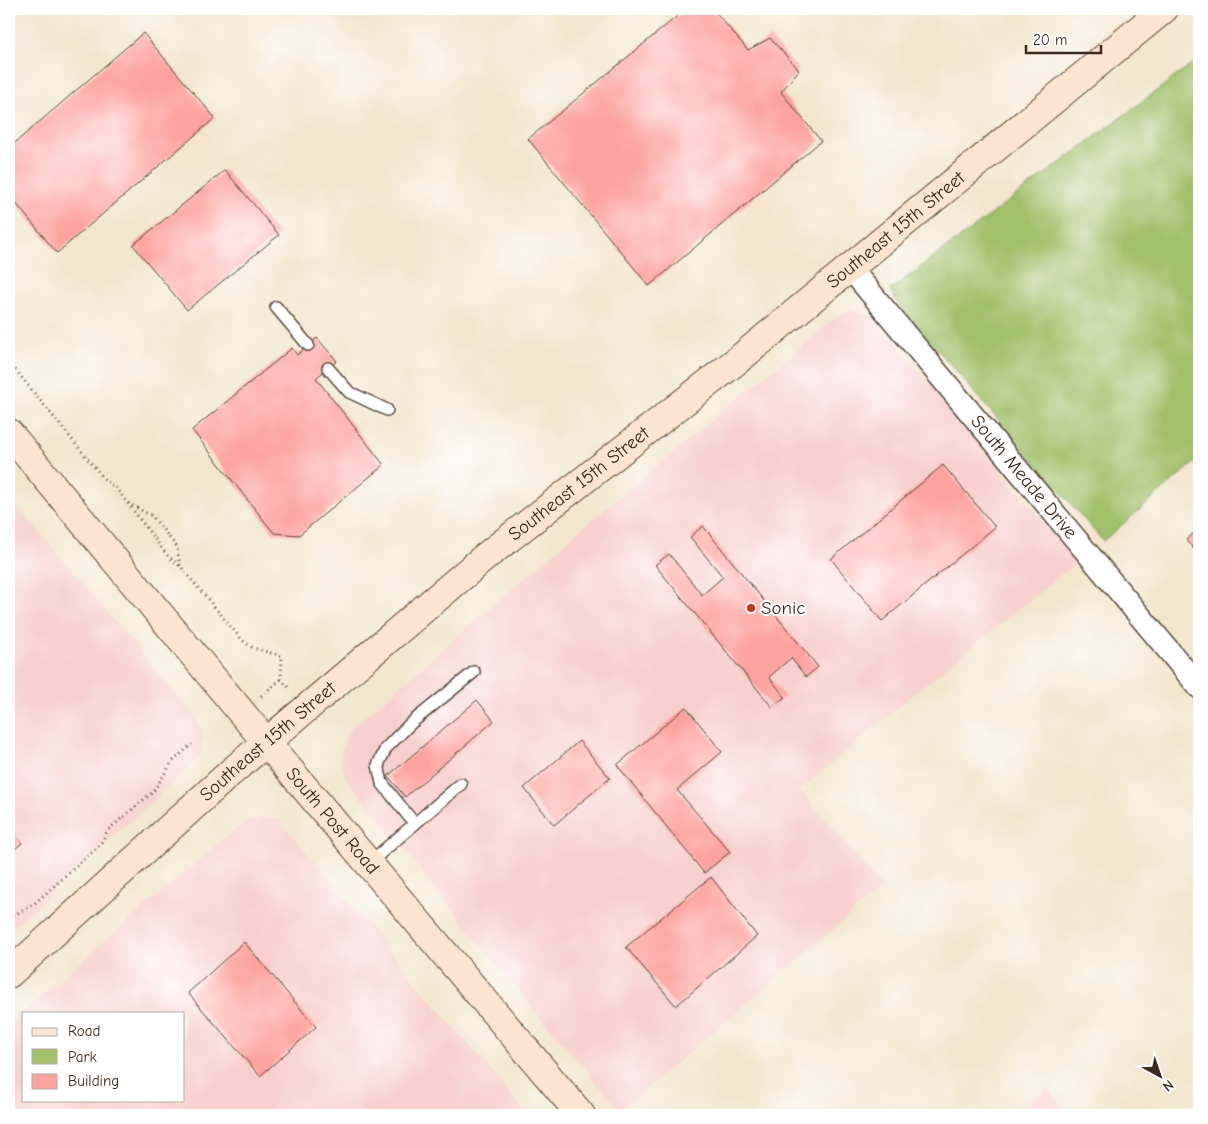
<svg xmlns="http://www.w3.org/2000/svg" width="1208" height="1124" viewBox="0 0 1208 1124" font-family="'Comic Neue',sans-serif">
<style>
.built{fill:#f7d0cd;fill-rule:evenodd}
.green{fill:#a0c069;stroke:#6e7544}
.building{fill:#fda39f}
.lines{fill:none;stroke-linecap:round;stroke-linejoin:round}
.service-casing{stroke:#564638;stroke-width:14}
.minor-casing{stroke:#564638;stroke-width:25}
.secondary-casing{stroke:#564638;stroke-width:30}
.path{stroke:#564638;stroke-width:3;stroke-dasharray:1 4;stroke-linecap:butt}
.service{stroke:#fff;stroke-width:11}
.minor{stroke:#fff;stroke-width:22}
.secondary{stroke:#fce5d0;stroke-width:28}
.poi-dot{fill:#c8321e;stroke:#fff;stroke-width:2}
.labels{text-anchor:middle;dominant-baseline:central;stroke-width:4;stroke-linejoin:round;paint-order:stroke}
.street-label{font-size:19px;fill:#3b2a1e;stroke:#fff}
.poi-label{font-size:19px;fill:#3b2a1e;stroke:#fff;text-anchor:start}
</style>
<rect width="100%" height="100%" fill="#fff"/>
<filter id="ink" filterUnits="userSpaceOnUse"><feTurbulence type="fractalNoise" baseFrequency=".02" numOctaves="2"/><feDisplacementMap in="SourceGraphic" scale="10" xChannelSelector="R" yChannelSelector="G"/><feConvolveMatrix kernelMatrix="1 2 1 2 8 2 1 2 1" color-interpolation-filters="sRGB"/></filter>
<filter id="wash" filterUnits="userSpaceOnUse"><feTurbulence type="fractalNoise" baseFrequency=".0096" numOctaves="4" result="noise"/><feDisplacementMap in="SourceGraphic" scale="20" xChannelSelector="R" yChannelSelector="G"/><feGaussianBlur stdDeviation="1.12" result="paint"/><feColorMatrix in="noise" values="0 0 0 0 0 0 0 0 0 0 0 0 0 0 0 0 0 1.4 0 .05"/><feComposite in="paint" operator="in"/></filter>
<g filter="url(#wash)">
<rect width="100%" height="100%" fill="#f2e6cc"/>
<!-- built -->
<g class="built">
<polygon points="851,310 875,317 1077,562 921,688 800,790 882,888 621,1110 545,1023 346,778 340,758 347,732 581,529 840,314"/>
<polygon points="9,496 196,718 202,731 201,754 183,773 9,931"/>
<path d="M260,817l19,2 12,14 237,282h-519v-91l230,-198zM24,1013h160v87h-160z"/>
<polygon points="1048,1089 1070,1115 1017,1115"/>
</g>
<!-- green -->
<polygon class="green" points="1199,59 1199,459 1103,541 899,305 890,290"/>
<g id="blocks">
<!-- building -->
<g class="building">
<polygon points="686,9 713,9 748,50 770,38 799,70 781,92 821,141 649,286 528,139"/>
<polygon points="143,33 215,118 57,253 9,195 9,148"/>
<polygon points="225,170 279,235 187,310 133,245"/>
<polygon points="317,338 337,361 316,378 384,465 299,535 274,533 192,430 292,348 297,355"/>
<polygon points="943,465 995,527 882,621 831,559"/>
<polygon points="703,526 818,667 806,677 791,658 769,677 785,697 772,707 655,565 669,554 702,595 723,577 690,537"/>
<polygon points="1199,529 1199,555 1186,540"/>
<polygon points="477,700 494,721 405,797 388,776"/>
<polygon points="686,707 722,752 677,790 730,852 704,873 617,765"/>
<polygon points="579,741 610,778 554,825 524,788"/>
<polygon points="9,827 22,843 9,854"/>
<polygon points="711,877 757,936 676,1006 626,947"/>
<polygon points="244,942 316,1027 260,1076 188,993"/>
</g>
</g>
</g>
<g filter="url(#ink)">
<use href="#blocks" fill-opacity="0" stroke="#564638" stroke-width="1"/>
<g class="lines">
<defs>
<g id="service">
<polyline points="276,307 308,345"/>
<polyline points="328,368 349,392 387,410"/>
<polyline points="414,823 382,783 378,765 386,748 411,723 474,672"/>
<polyline points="369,863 461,784"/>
</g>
<g id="minor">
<path id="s1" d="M850,268l349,419"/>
</g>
<g id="secondary">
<path id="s2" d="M9,433l257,309 315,373"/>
<path id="s3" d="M9,974l221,-201 255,-216 254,-198 425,-350"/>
</g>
</defs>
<!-- service casing -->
<use href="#service" class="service-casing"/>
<!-- minor casing -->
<use href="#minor" class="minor-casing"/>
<!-- secondary casing -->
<use href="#secondary" class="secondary-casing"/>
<!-- path -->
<g class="path">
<polyline points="9,362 105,480 116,488 167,555 180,566 243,641 253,648 282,656 281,679 289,688"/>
<polyline points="128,503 152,516 177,547 180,566"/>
<polyline points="261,696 281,679"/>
<polyline points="9,918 35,903 100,845 108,830 153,792 172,762 192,744"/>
</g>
<!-- service -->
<use href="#service" class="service"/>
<!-- minor -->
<use href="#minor" class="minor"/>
<!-- secondary -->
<use href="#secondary" class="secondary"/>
</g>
</g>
<!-- markers -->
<circle class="poi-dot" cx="751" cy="608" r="5"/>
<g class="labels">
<!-- street labels -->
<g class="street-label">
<text stroke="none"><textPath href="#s3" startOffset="1158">Southeast 15th Street</textPath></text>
<text stroke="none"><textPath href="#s1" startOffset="272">South Meade Drive</textPath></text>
<text stroke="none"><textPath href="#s3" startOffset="752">Southeast 15th Street</textPath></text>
<text stroke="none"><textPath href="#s3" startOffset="348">Southeast 15th Street</textPath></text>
<text stroke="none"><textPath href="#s2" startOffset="505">South Post Road</textPath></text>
</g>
<!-- poi labels -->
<g class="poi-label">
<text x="761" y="608">Sonic</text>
</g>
</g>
<!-- margin -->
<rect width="1208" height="1124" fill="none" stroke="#fff" stroke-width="30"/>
<!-- legend -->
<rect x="22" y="1012" width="162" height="90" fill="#ffffff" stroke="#b1aaa5"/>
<rect x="32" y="1028" width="25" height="8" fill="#fce5d0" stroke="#b1aaa5"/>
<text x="68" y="1036" font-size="15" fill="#3b2a1e">Road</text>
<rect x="32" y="1049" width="25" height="15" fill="#a0c069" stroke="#b1aaa5"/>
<text x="68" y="1062" font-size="15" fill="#3b2a1e">Park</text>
<rect x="32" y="1074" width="25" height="15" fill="#fda39f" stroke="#b1aaa5"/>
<text x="68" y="1086" font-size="15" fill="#3b2a1e">Building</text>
<!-- north arrow -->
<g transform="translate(1160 1076) rotate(140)" stroke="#ffffff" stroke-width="4" paint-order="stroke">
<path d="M0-4L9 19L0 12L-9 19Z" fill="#3b2a1e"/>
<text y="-8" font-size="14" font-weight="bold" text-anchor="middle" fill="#3b2a1e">N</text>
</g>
<!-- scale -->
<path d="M1026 45v8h75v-8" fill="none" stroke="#3b2a1e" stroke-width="2.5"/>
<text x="1033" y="45" font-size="15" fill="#3b2a1e" stroke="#ffffff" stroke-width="4" paint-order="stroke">20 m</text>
</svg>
